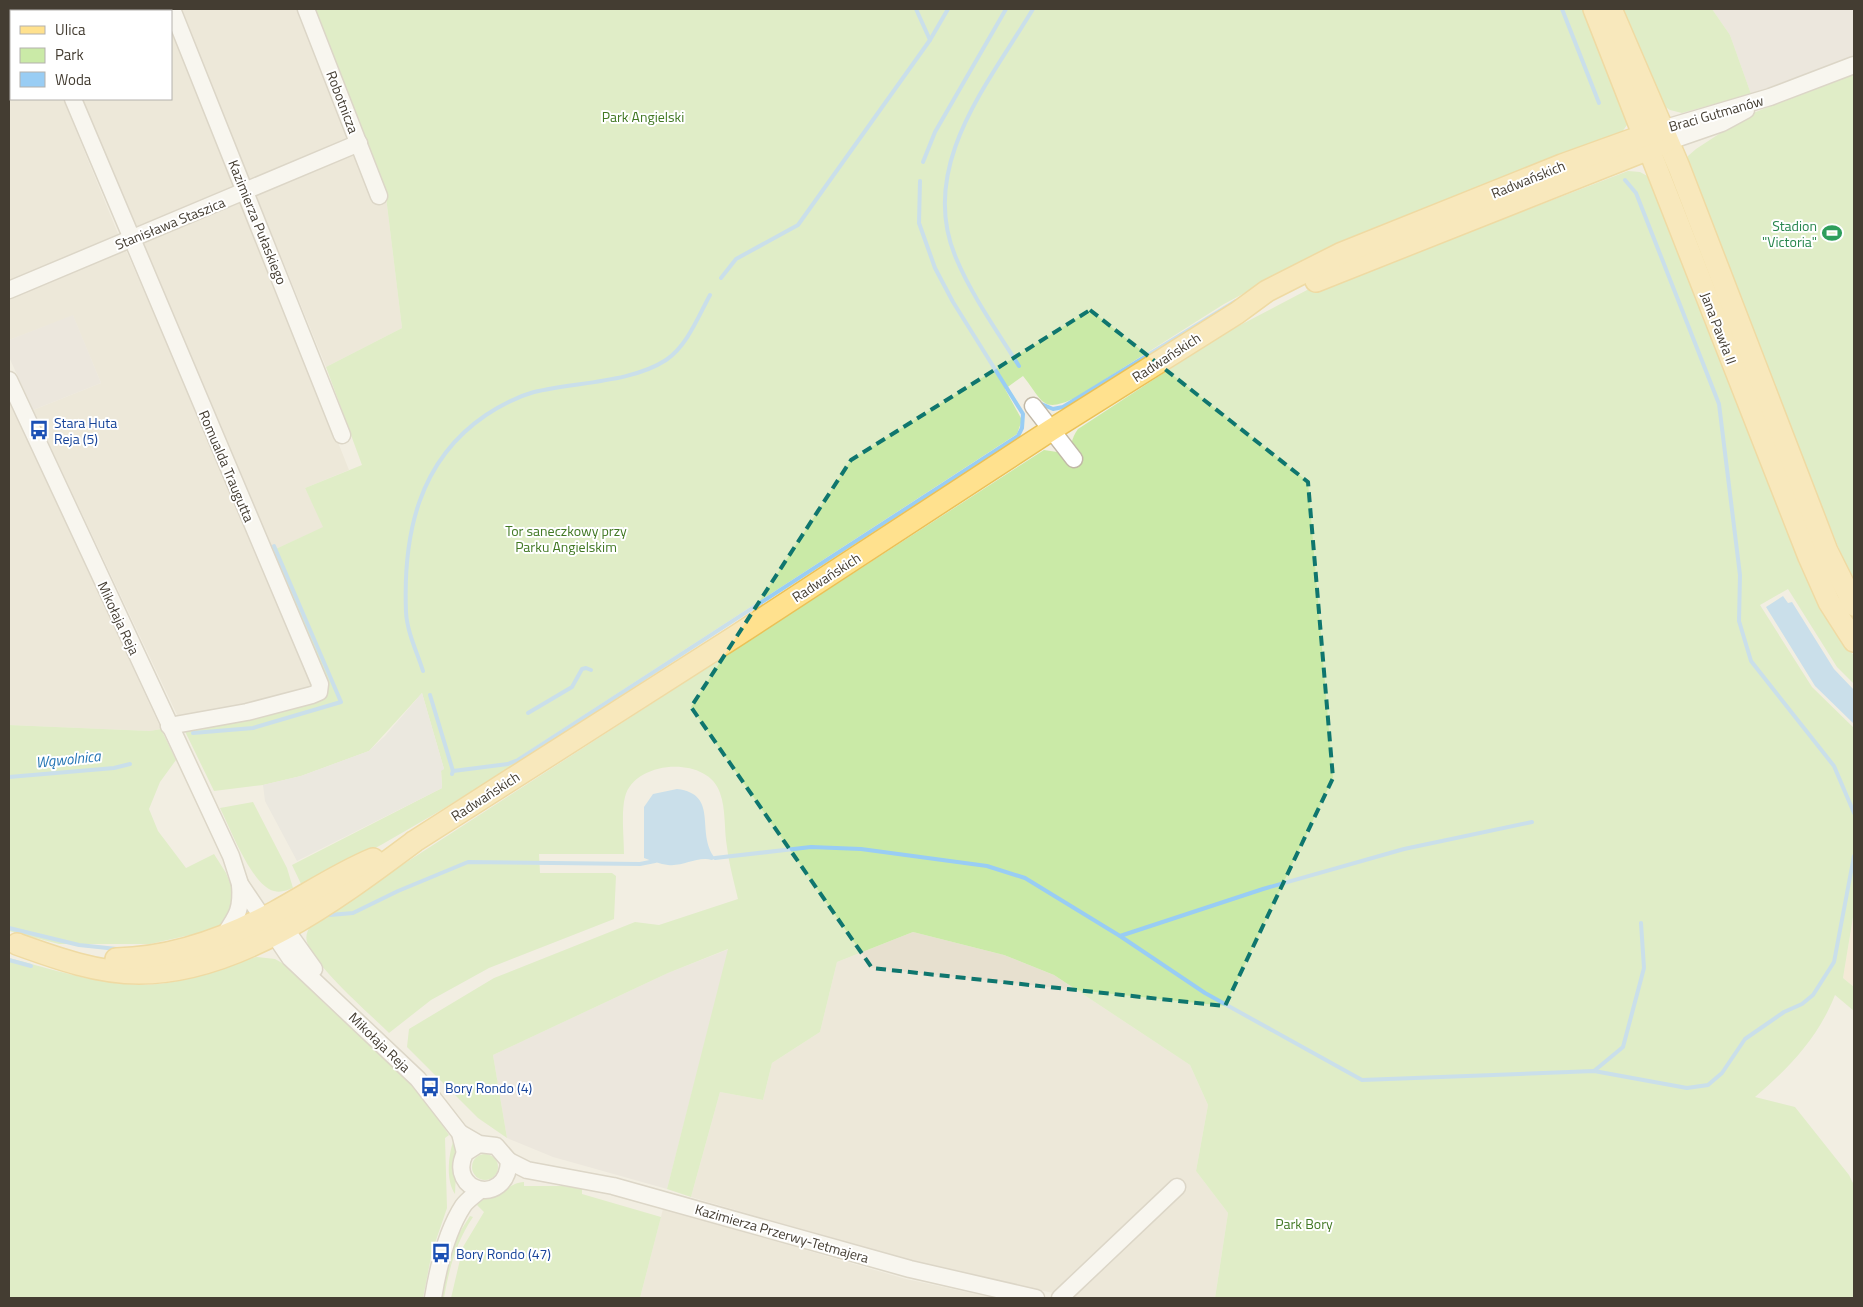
<svg xmlns="http://www.w3.org/2000/svg" width="1863" height="1307" viewBox="0 0 1863 1307" font-family="'Titillium Web',sans-serif">
<style>
.residential{fill:#e7e0cf}
.commercial{fill:#f7e5ca}
.industrial{fill:#e4ded7}
.green{fill:#caeaa7}
.parking{fill:#e2dfdb}
.water{fill:#99cdf4}
.lines{fill:none;stroke-linecap:round;stroke-linejoin:round}
.stream{stroke:#99cdf4;stroke-width:4}
.minor-casing{stroke:#c1b8a7;stroke-width:19}
.major-casing{stroke:#ebc157;stroke-width:24}
.minor{stroke:#fff;stroke-width:16}
.major{stroke:#ffe18e;stroke-width:21}
.marked{fill:none;stroke:#0f766e;stroke-width:4;stroke-dasharray:10 6;stroke-linejoin:round}
.labels{text-anchor:middle;dominant-baseline:central;stroke-width:4;stroke-linejoin:round;paint-order:stroke}
.street-label{font-size:14px;fill:#443d32;stroke:#fff}
.park-label{font-size:14px;fill:#417823;stroke:#fff}
.leisure-label{font-size:14px;fill:#27864d;stroke:#fff;text-anchor:end}
.transit-label{font-size:14px;fill:#164399;stroke:#fff;text-anchor:start}
.water-label{font-size:15px;font-style:italic;fill:#2676b5;stroke:#fff}
</style>
<rect width="100%" height="100%" fill="#f2eee2"/>
<!-- residential -->
<g class="residential">
<polygon points="9,9 25,9 26,11 11,11 11,99 63,99 119,236 9,284"/>
<polygon points="45,9 165,9 166,11 46,11"/>
<polygon points="182,9 299,9 351,140 249,182"/>
<polygon points="171,24 235,186 132,231 80,99 171,99"/>
<polygon points="357,152 386,197 402,328 326,367 256,195"/>
<polygon points="243,202 349,470 305,488 324,527 267,553 139,244"/>
<polygon points="125,248 316,686 305,693 179,719 33,410 101,383 73,316 9,340 9,298"/>
<polygon points="9,400 161,729 150,731 9,725"/>
<polygon points="913,932 1004,955 1054,975 1190,1065 1208,1105 1196,1171 1228,1213 1215,1298 1068,1298 1053,1293 918,1263 691,1197 720,1092 763,1100 772,1063 820,1032 837,962"/>
<polygon points="663,1209 906,1279 995,1298 640,1298"/>
</g>
<!-- commercial -->
<polygon class="commercial" points="1854,911 1854,987 1843,978"/>
<!-- industrial -->
<g class="industrial">
<polygon points="1712,9 1854,9 1854,56 1751,94 1730,35"/>
<polygon points="73,315 101,383 33,410 9,357 9,340"/>
<polygon points="729,949 667,1189 553,1157 507,1138 493,1055 668,973"/>
</g>
<!-- green -->
<g class="green">
<path d="M313,9h1275l39,106v10l-5,7 -215,83 -73,30 -110,59 -147,93c-36,17 -33,5 -54,-21l-18,13 17,31 -5,14 -496,322 -9,10c-68,43 -137,85 -210,120l-10,-21 150,-77 -1,-18 3,-1 -22,-76 -53,58 -68,25 -38,9 -49,6 -35,-72 73,-13 64,-20 -49,-133 56,-26 -18,-39 57,-23 -36,-98 76,-39 -16,-131z"/>
<polygon points="1618,9 1712,9 1730,35 1751,94 1682,113 1670,110 1659,103"/>
<polygon points="1854,74 1854,586 1687,172 1686,163 1688,156 1696,149 1748,115"/>
<path d="M1628,171l12,1 11,6 180,445 23,33v28l-17,-17 -49,-78 -28,16 52,82 42,41v183l-11,67 11,9v24l-19,-16c-17,43 -46,73 -80,102l40,10 54,68 5,10v113h-639l13,-85 -32,-42 12,-66 -18,-40 -136,-90 -50,-20 -91,-23 -76,30 -17,70 -48,31 -9,37 -43,-8 -29,105 -24,-8 61,-240 -60,24 -175,82 14,83 -29,-20 -71,-71 2,-18 85,-51 141,-56 24,3 79,-26c-4,-17 -9,-35 -11,-52 -3,-17 -1,-38 -7,-54 -12,-38 -86,-33 -95,4 -4,15 -1,41 -1,57h-85l1,19h72l4,3 -2,43 -125,49 -58,32 -42,33c-18,-18 -76,-68 -82,-91 -2,-7 1,-12 4,-18l79,-56 9,-1 645,-417 13,2 9,8c5,-11 5,-22 12,-31l147,-96 84,-44 56,-22 99,-33z"/>
<polygon points="9,725 150,731 161,729 176,760 160,782 149,809 158,831 186,868 214,854 226,873 235,895 228,922 193,940 190,935 150,944 59,944 9,931"/>
<path d="M253,802l34,66 6,20c-6,2 -12,5 -19,3 -22,-5 -44,-63 -54,-83z"/>
<path d="M257,957l18,2 14,8 39,40 40,32 52,52 29,44 -4,3 2,70 -15,44 -9,46h-414v-340c47,12 107,33 157,25 32,-5 59,-20 91,-26z"/>
<path d="M453,1142l4,8 -2,44c-9,-13 -7,-37 -2,-52z"/>
<circle cx="485" cy="1167" r="13"/>
<path d="M524,1182v4h39l19,3v5l79,23 -21,81h-189l12,-51 21,-35 -7,-7c7,-8 11,-7 21,-11 10,-5 14,-11 26,-12z"/>
<path d="M470,1216l3,1c-17,25 -24,52 -29,81h-4l16,-60z"/>
</g>
<!-- parking -->
<polygon class="parking" points="422,693 444,769 441,771 442,788 297,861 265,801 263,785 301,776 369,751 385,736"/>
<!-- water -->
<g class="water">
<polygon points="1783,596 1788,603 1792,602 1834,669 1854,690 1854,724 1815,686 1766,607"/>
<path d="M677,789c43,5 18,44 38,69l-3,2c-15,-4 -29,7 -44,5 -8,-1 -16,-4 -24,-7v-51l9,-13z"/>
</g>
<g class="lines">
<!-- stream -->
<g class="stream">
<polyline points="916,9 930,40"/>
<polyline points="1562,9 1599,103"/>
<polyline points="923,162 935,132 1006,9"/>
<polyline points="1625,180 1636,193 1719,404 1740,575 1739,621 1751,661 1834,766 1854,813"/>
<polyline points="721,278 736,259 798,225 930,40 948,9"/>
<path d="M1019,366c-22,-35 -47,-70 -63,-108 -39,-91 32,-174 77,-249"/>
<polyline points="1039,403 1053,409 1063,407 1236,301"/>
<path d="M423,671c-6,-19 -16,-39 -17,-59 -3,-77 12,-151 80,-197 15,-10 30,-18 48,-23 40,-10 97,-9 132,-32 21,-14 32,-43 44,-65"/>
<polyline points="430,695 453,771"/>
<polyline points="528,713 572,687 582,669 586,668 591,670"/>
<polyline points="193,733 253,728 341,702 274,546"/>
<polyline points="452,774 453,771 508,764 518,760 1018,436 1022,428 1023,414 953,302 935,268 919,223 920,181"/>
<polyline points="9,777 114,768 130,764"/>
<polyline points="715,858 811,847 861,849 987,866 1025,878 1120,936 1205,993 1362,1080 1594,1071 1687,1088 1708,1085 1722,1073 1745,1039 1784,1012 1802,1004 1813,995 1834,962 1854,856"/>
<polyline points="330,915 353,913 398,891 468,862 640,864 655,861"/>
<polyline points="9,928 79,945 117,949"/>
<polyline points="1120,936 1263,889 1404,849 1532,822"/>
<polyline points="9,960 31,966"/>
<polyline points="1594,1071 1623,1047 1644,968 1641,923"/>
</g>
<defs>
<g id="minor">
<polyline points="36,9 37,11"/>
<polyline points="172,9 342,435"/>
<polyline points="306,9 379,196"/>
<polyline points="73,99 320,684 319,692 312,695 247,712 169,726"/>
<polyline points="1662,129 1770,97 1854,65"/>
<polyline points="1667,142 1722,123 1746,110"/>
<polyline points="9,290 359,143"/>
<polyline points="9,380 231,856 240,884 290,958 418,1079 460,1133 465,1153"/>
<polyline points="1033,406 1074,459"/>
<polyline points="279,920 314,969"/>
<path d="M224,935c14,-20 18,-27 16,-51"/>
<path d="M460,1133l19,11 17,2 13,15c-2,47 -63,31 -44,-8l14,-9"/>
<polyline points="509,1161 527,1170 613,1186 910,1269 1036,1298"/>
<path d="M433,1298c5,-30 13,-66 30,-92 4,-6 12,-11 17,-16"/>
<polyline points="1060,1298 1177,1187"/>
</g>
<g id="major">
<polyline points="1594,9 1809,557 1829,602 1854,641"/>
<polyline points="1611,9 1679,167 1827,551 1854,605"/>
<polyline points="1316,281 1664,143"/>
<path d="M17,944c39,14 80,29 122,29 100,0 198,-74 276,-132l321,-205 315,-206 186,-117 30,-22 73,-37 222,-89 100,-36"/>
<path d="M116,959c57,-1 109,-20 159,-47 33,-18 64,-39 98,-53"/>
</g>
</defs>
<!-- minor casing -->
<use href="#minor" class="minor-casing"/>
<!-- major casing -->
<use href="#major" class="major-casing"/>
<!-- minor -->
<use href="#minor" class="minor"/>
<!-- major -->
<use href="#major" class="major"/>
</g>
<!-- marked area -->
<path d="M0 0H1863V1307H0ZM1090,310l218,172 25,296 -108,228 -353,-38 -181,-261 160,-247z" fill="#f2eee2" fill-opacity=".55" fill-rule="evenodd"/>
<path class="marked" d="M1090,310l218,172 25,296 -108,228 -353,-38 -181,-261 160,-247z"/>
<!-- icons -->
<defs>
<symbol id="stadium-bare" viewBox="-9 -9 18 18"><path d="M0-5a6.5 5 0 1 0 0 10a6.5 5 0 1 0 0-10ZM-3.5-1.8h7v3.6h-7Z" fill="#2e9e5b" stroke="#fff" stroke-width="2.5" paint-order="stroke"/></symbol>
<symbol id="bus-bare" viewBox="-9 -9 18 18"><path d="M-5-6H5V4H4V6H2V4H-2V6H-4V4H-5ZM-3.5-4V0h7V-4ZM-3.5 1.2v1.5H-2V1.2ZM2 1.2v1.5H3.5V1.2Z" fill="#1a4fb4" stroke="#fff" stroke-width="2.5" paint-order="stroke"/></symbol>
</defs>
<g fill-rule="evenodd">
<use href="#stadium-bare" x="1818" y="219" width="28" height="28"/>
<use href="#bus-bare" x="25" y="416" width="28" height="28"/>
<use href="#bus-bare" x="416" y="1073" width="28" height="28"/>
<use href="#bus-bare" x="427" y="1239" width="28" height="28"/>
</g>
<g class="labels">
<!-- street labels -->
<g class="street-label">
<text transform="translate(343 102) rotate(69)">Robotnicza</text>
<text transform="translate(1716 113) rotate(-16)">Braci Gutmanów</text>
<text transform="translate(1528 179) rotate(-22)">Radwańskich</text>
<text transform="translate(258 222) rotate(68)">Kazimierza Pułaskiego</text>
<text transform="translate(170 223) rotate(-22)">Stanisława Staszica</text>
<text transform="translate(1719 328) rotate(69)">Jana Pawła II</text>
<text transform="translate(1166 357) rotate(-33)">Radwańskich</text>
<text transform="translate(227 466) rotate(67)">Romualda Traugutta</text>
<text transform="translate(826 577) rotate(-33)">Radwańskich</text>
<text transform="translate(119 618) rotate(65)">Mikołaja Reja</text>
<text transform="translate(485 796) rotate(-33)">Radwańskich</text>
<text transform="translate(380 1042) rotate(44)">Mikołaja Reja</text>
<text transform="translate(782 1233) rotate(16)">Kazimierza Przerwy-Tetmajera</text>
</g>
<!-- park labels -->
<g class="park-label">
<text x="643" y="116">Park Angielski</text>
<text x="566" y="530">Tor saneczkowy przy<tspan x="566" dy="16">Parku Angielskim</tspan></text>
<text x="1304" y="1223">Park Bory</text>
</g>
<!-- leisure labels -->
<g class="leisure-label">
<text x="1817" y="225">Stadion<tspan x="1817" dy="16">"Victoria"</tspan></text>
</g>
<!-- transit labels -->
<g class="transit-label">
<text x="54" y="422">Stara Huta<tspan x="54" dy="16">Reja (5)</tspan></text>
<text x="445" y="1087">Bory Rondo (4)</text>
<text x="456" y="1253">Bory Rondo (47)</text>
</g>
<!-- water labels -->
<g class="water-label">
<text transform="translate(68 759) rotate(-6)">Wąwolnica</text>
</g>
</g>
<!-- border -->
<rect width="1863" height="1307" fill="none" stroke="#443d32" stroke-width="20"/>
<!-- legend -->
<rect x="10" y="10" width="162" height="90" fill="#ffffff" stroke="#b4b1ad"/>
<rect x="20" y="26" width="25" height="8" fill="#ffe18e" stroke="#b4b1ad"/>
<text x="55" y="35" font-size="15" fill="#443d32">Ulica</text>
<rect x="20" y="48" width="25" height="15" fill="#caeaa7" stroke="#b4b1ad"/>
<text x="55" y="60" font-size="15" fill="#443d32">Park</text>
<rect x="20" y="72" width="25" height="15" fill="#99cdf4" stroke="#b4b1ad"/>
<text x="55" y="85" font-size="15" fill="#443d32">Woda</text>
</svg>
